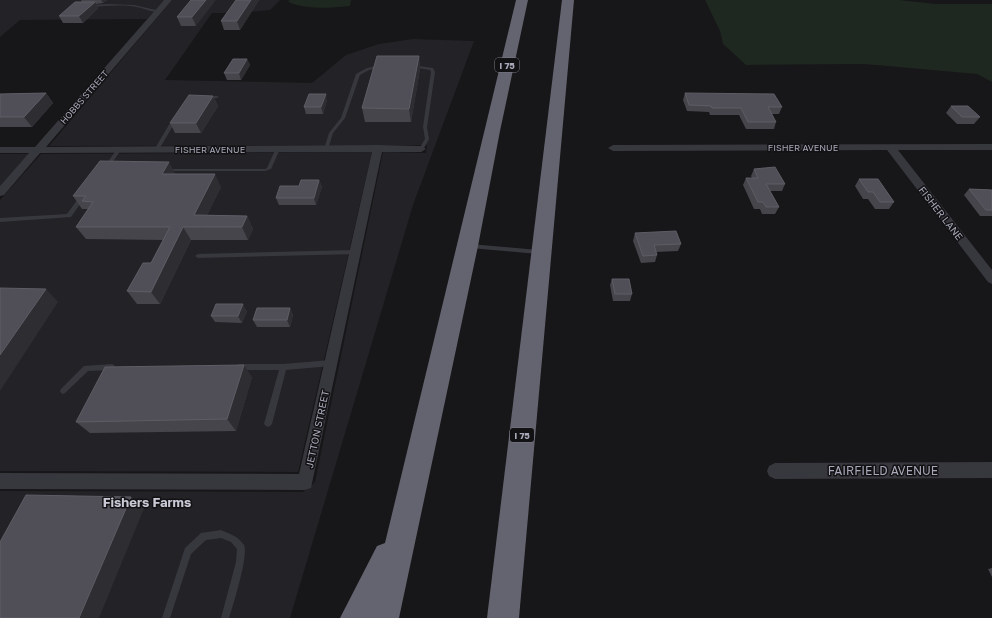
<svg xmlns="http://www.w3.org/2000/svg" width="992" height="618" viewBox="0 0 992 618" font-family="'Golos Text',sans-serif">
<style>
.built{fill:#232226}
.green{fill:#1e2720}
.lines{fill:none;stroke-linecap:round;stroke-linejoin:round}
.service{fill:#37373e;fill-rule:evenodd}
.minor{fill:#37373e;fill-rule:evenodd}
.motorway{fill:#63646f;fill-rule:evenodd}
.wall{fill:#45454b}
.shaded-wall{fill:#2e2d32}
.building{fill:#504f57;stroke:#5e5d66}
.labels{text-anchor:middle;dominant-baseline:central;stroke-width:3;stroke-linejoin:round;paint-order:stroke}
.shield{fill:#121113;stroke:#7a7b87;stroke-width:1}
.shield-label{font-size:9px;font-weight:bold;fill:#a7a9b9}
.far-street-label{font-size:9px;fill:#a7a9b9;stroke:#121113}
.street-label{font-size:10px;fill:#a7a9b9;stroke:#121113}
.near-street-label{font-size:12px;fill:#a7a9b9;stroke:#121113}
.near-neighbourhood-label{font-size:13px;font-weight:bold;fill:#c9cad5;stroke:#121113}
</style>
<rect width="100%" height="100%" fill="#171618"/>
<!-- built -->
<g class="built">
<polygon points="0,0 164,0 147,19 20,20 0,37"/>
<polygon points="172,0 280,0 270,10 238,13 212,13 165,80 312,83 346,55 379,44 413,39 474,41 413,205 290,618 0,618 0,491 303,492 315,482 383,152 426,153 427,145 49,146"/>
<polygon points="372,152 298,472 0,471 0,200 41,154"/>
<polygon points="0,154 29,154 0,186"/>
</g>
<!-- green -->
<g class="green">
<path d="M289,0h62l-1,6c-20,2 -43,4 -62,-4z"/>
<polygon points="705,0 899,0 937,4 992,4 992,82 977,74 864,64 746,65 723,44 720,31"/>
</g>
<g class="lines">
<!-- service -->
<g class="service">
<path d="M109,4l25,1 26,6c-6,2 -12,-1 -19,-3 -16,-4 -34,-2 -51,-1l-2,-1 2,-1z"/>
<polygon points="381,65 383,66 382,67 369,70 360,75 345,118 333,133 328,149 326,150 324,150 324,149 329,133 341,118 356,74 367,68"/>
<polygon points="411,65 433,68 435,72 427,127 429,139 423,150 421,150 419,149 425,139 423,127 431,72 430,70 412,67 410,66"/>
<path d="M205,96h12l2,1c-3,2 -12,2 -15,0z"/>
<polygon points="173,118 177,119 158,151 154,151 154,150"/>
<polygon points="276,148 278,148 280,149 271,169 265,171 166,171 164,170 166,169 265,169 267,168"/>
<polygon points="117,149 119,149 121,150 109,167 105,167 105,166"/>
<polygon points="82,195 85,197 71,217 0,222 0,218 67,214 80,196"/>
<polygon points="470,244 538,250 541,252 538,254 470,248 467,246"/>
<polygon points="356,250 359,252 356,254 198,258 195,256 198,254"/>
<polygon points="331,360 333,361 334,363 333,365 331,366 286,370 272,424 270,426 268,427 266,426 264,424 279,370 239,370 237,369 236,367 237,365 239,364 283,364"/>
<polygon points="112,364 114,365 115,367 114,369 112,370 88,371 65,393 63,394 61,393 60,391 61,389 84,366"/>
<path d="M221,530c9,4 17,6 23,15 5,9 -11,61 -15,73h-8l15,-56 1,-13 -6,-7 -10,-4 -15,2 -15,14 -21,64h-8l23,-70 16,-15z"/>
</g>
<!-- minor -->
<g class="minor">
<polygon points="164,0 172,0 46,147 378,145 421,146 426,149 421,152 382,152 311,488 305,490 0,489 0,473 299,474 372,152 40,153 4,195 0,196 0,186 29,153 0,153 0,147 35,147"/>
<polygon points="992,144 992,150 898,150 992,270 992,284 988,282 887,150 613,151 608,148 613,145"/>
<polygon points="992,462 992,478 775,479 769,476 767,471 769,466 775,463"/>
</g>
<!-- motorway -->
<g class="motorway">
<polygon points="516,0 528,0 500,131 478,246 399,618 340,618 377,546 385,543"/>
<polygon points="562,0 574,0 519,618 487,618"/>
</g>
</g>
<!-- wall -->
<g class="wall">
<polygon points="81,0 107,0 103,3 96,4 98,8 83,23 63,23 59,16 82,2"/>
<polygon points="191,0 196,26 181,26 177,17"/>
<polygon points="236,0 259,0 240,30 224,30 221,21"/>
<polygon points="419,56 420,69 411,122 365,122 362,108"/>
<polygon points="247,59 250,65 241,80 227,80 224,73"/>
<polygon points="46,93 53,103 32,127 0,127 0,94"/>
<polygon points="685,93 782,107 779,114 771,114 776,122 774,129 746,129 739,115 710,115 709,112 687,111 683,100"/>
<polygon points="213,96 218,106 201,133 175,133 170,123"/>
<polygon points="327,100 323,114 306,114 304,107"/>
<polygon points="951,106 980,117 974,124 957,124 946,113"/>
<polygon points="754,169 785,184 782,191 770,191 779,207 775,214 762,214 760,209 754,209 743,185 746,178 752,178 751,176"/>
<polygon points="176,174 221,187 207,215 247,216 253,229 248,240 191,240 160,304 137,304 127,291 151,263 163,240 86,239 76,227 88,209 82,209 73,196"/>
<polygon points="859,179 894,202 889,209 875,209 868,199 863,199 855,186"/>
<polygon points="319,180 322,187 316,205 279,205 276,198 299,186"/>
<polygon points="969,189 992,190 992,216 980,216 964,195"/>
<polygon points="635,233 681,244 678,251 656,252 657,255 655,262 641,263 633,241"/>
<polygon points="612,279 632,294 630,301 613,301 610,285"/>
<polygon points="290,308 293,315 290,327 257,327 253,320"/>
<polygon points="247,311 242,323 215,322 211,316"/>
<polygon points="252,377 236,431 90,433 76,422"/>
<polygon points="992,568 992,577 988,569"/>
</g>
<!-- shaded-wall -->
<g class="shaded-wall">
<polygon points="101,0 107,0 103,3"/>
<polygon points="206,0 216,0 196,26 192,17"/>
<polygon points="251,0 259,0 240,30 237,21"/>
<polygon points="95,2 98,8 83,23 79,16"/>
<polygon points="419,56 420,69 411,122 409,109"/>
<polygon points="247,59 250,65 241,80 239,73"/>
<polygon points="46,93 53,103 32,127 24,117"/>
<polygon points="326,94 327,100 323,114 321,107"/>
<polygon points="213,96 218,106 201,133 196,123"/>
<polygon points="169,162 176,175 162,174"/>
<polygon points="215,174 221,187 201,228 194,215"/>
<polygon points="319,180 322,187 316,205 314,198"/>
<polygon points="247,216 253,229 248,240 242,227"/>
<polygon points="183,227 191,240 160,304 151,292"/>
<polygon points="46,289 58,302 0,391 0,355"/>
<polygon points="243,304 247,311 242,323 238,316"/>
<polygon points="290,308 293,315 290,327 287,320"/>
<polygon points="244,365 252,377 236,431 227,419"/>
<polygon points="131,497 145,506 99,618 79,618"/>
</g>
<!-- building -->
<g class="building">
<polygon points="191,0 206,0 192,17 177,17"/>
<polygon points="236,0 251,0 237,21 221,21"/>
<polygon points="75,2 95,2 79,16 59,16"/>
<polygon points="377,56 419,56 409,109 362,108"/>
<polygon points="233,59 247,59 239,73 224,73"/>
<polygon points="46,93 24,117 0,117 0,94"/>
<polygon points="685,93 774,94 782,107 768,107 776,122 748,122 741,108 712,108 711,106 689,105"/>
<polygon points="309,94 326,94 321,107 304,107"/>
<polygon points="189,95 213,96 196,123 170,123"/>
<polygon points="951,106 968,106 980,117 962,117"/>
<polygon points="100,161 169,162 162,174 215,174 194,215 247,216 242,227 183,227 151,292 127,291 143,263 151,263 170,227 76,227 93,202 82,201 86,196 73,196"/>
<polygon points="775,167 785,184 766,184 779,207 766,207 763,202 758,202 746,178 758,178 754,169"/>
<polygon points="859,179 878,179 894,202 880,202 873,192 868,192"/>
<polygon points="301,180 319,180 314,198 276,198 280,186 299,186"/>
<polygon points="969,189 992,190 992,210 986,210"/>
<polygon points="676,231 681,244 654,245 657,255 643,256 635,233"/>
<polygon points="612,279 629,279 632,294 615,294"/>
<polygon points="0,288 46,289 0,355"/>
<polygon points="216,304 243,304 238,316 211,316"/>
<polygon points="257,308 290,308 287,320 253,320"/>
<polygon points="244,365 227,419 76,422 105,367"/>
<polygon points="26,495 131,497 79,618 0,618 0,542"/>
</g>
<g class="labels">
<!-- shield labels -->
<g class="shield">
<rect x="495" y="58" width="24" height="14" rx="3"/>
<rect x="510" y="428" width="24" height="14" rx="3"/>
</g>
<g class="shield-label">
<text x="507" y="65">I 75</text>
<text x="522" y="435">I 75</text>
</g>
<!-- far-street labels -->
<g class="far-street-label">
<text transform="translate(84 97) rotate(-49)">HOBBS STREET</text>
<text x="803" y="147">FISHER AVENUE</text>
<text x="210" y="149">FISHER AVENUE</text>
</g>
<!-- street labels -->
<g class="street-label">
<text transform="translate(941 213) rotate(52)">FISHER LANE</text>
<text transform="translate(317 429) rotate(-78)">JETTON STREET</text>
</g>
<!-- near-street labels -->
<g class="near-street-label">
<text x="883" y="470">FAIRFIELD AVENUE</text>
</g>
<!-- near-neighbourhood labels -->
<g class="near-neighbourhood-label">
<text x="147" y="502">Fishers Farms</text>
</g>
</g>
</svg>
